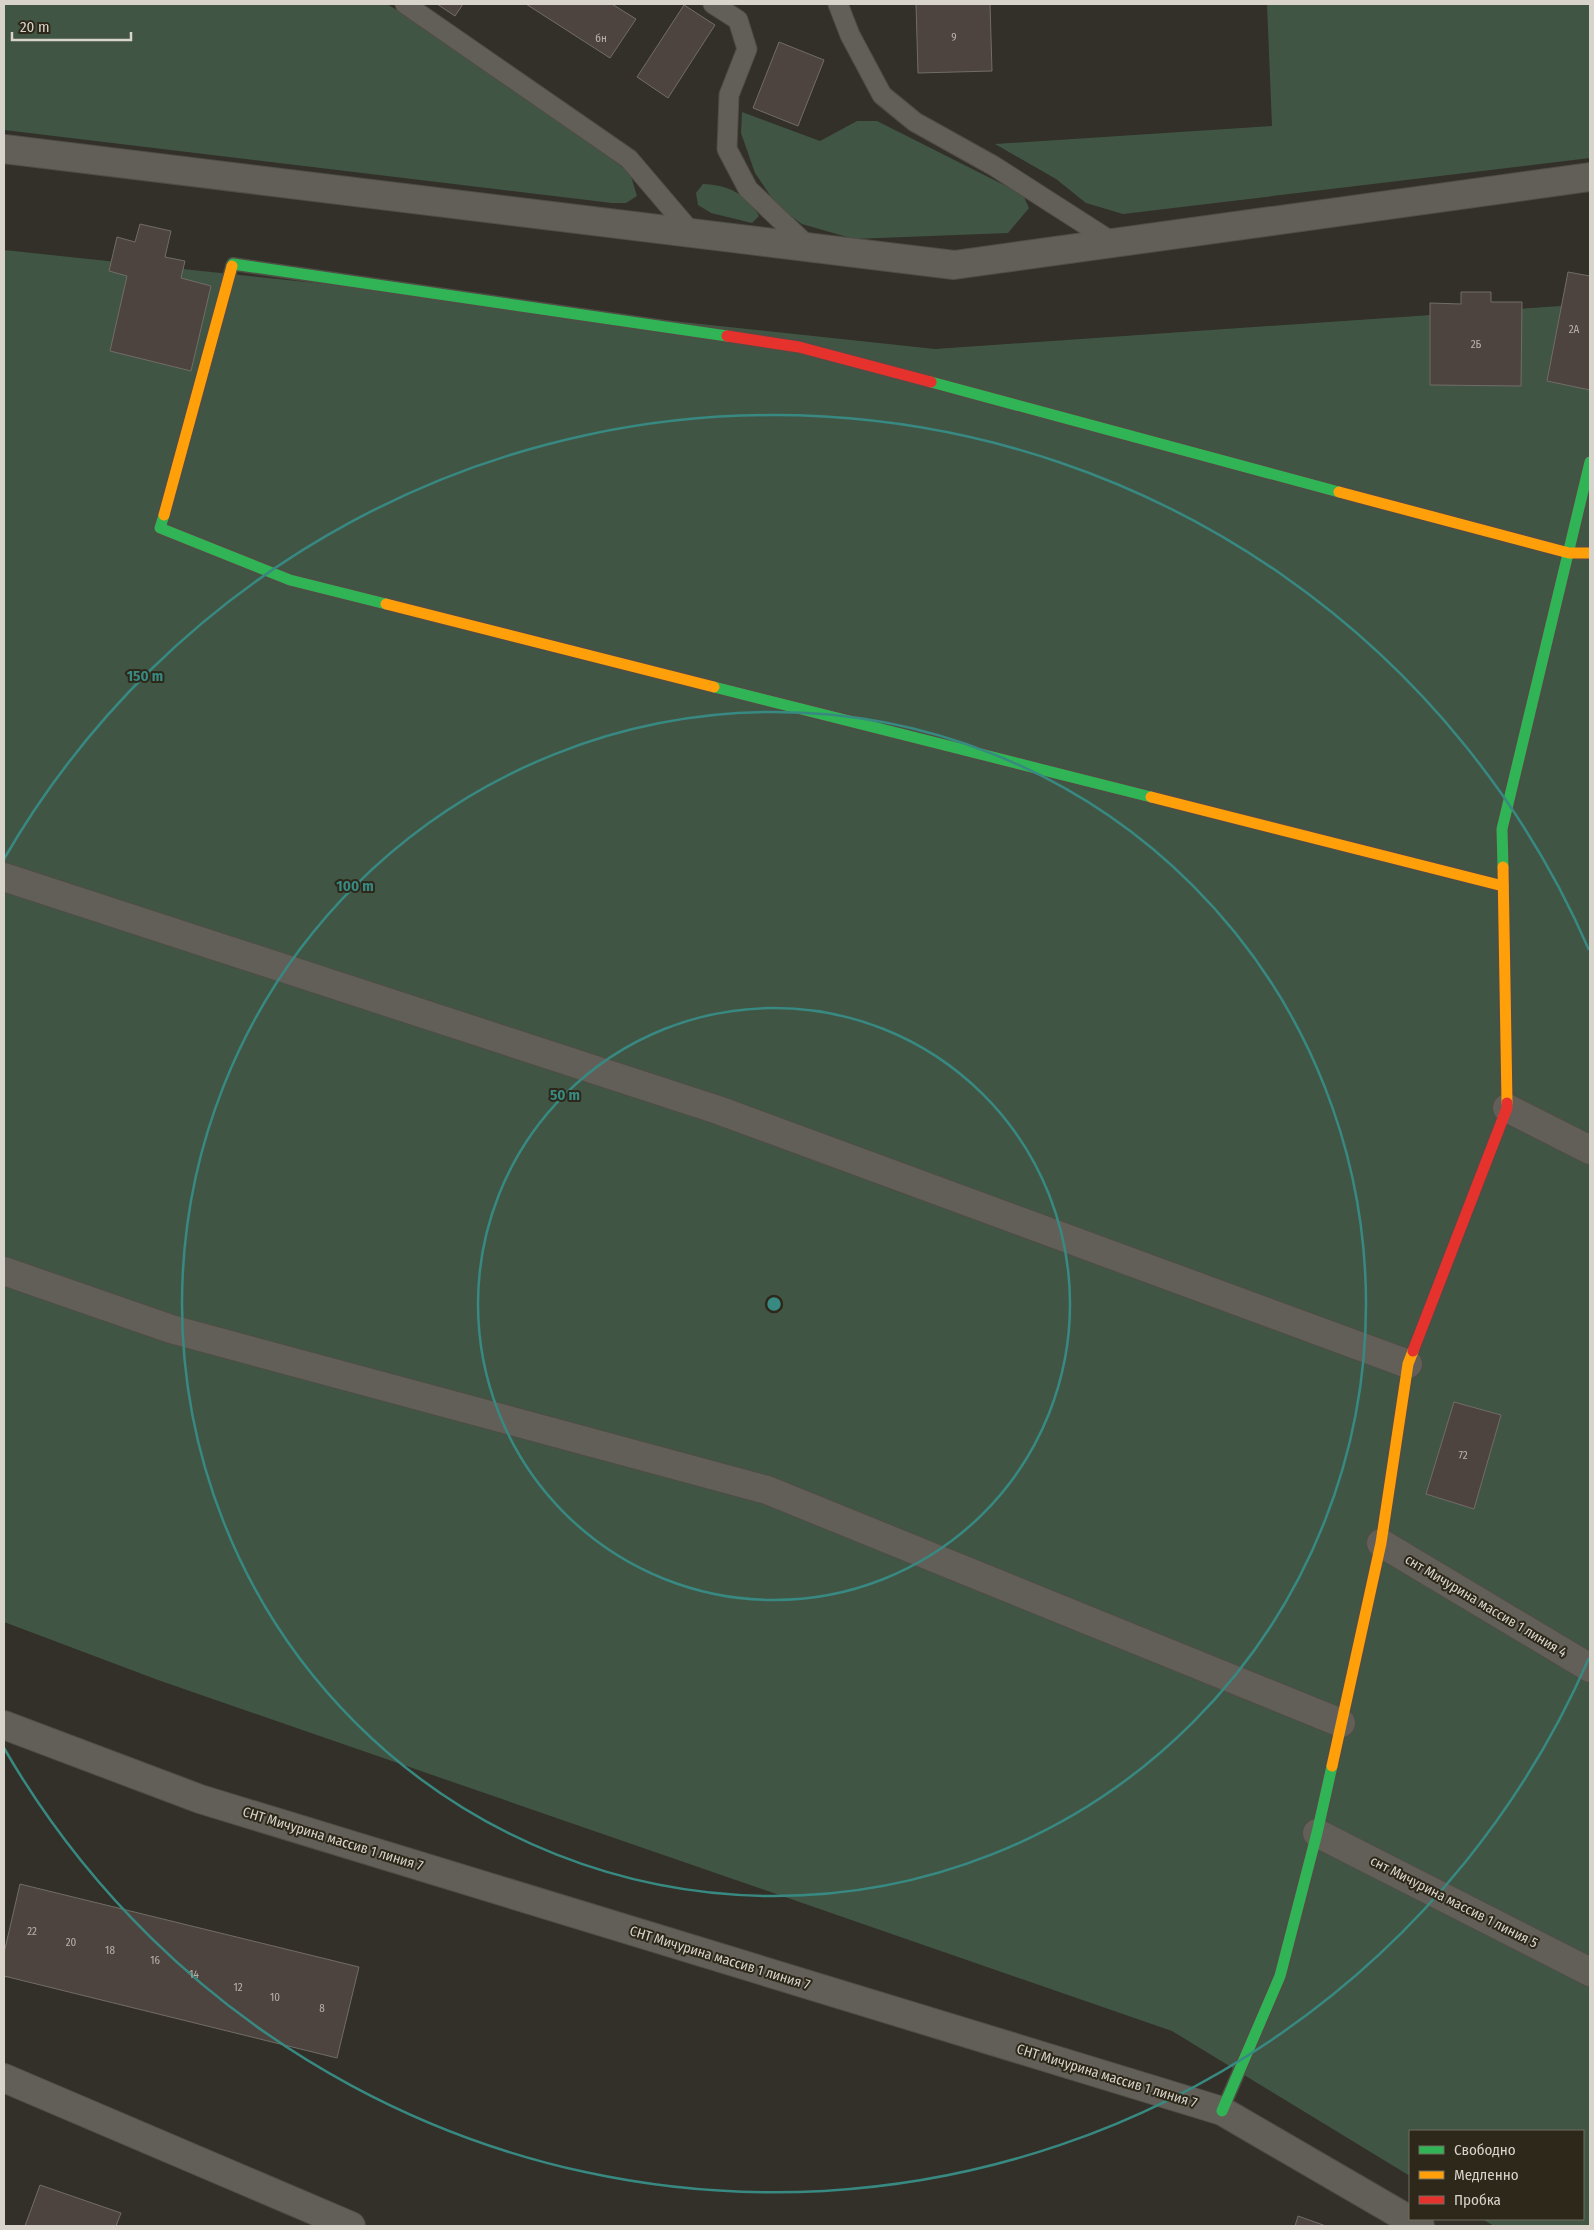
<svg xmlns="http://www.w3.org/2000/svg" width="1594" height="2230" viewBox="0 0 1594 2230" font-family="'Fira Sans Condensed',sans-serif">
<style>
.green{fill:#415545}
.building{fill:#4e443f;stroke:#716c67}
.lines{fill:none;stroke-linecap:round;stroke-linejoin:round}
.lane-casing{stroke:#4f4d45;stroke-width:21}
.street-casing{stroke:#4f4d45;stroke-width:30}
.fast-casing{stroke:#4f4d45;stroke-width:14}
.slow-casing{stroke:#4f4d45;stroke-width:14}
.jam-casing{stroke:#4f4d45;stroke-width:14}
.lane{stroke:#625f58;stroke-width:19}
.street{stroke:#625f58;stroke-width:28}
.fast{stroke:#30b455;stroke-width:11}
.slow{stroke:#ff9f0a;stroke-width:11}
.jam{stroke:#e5322d;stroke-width:11}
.ring{fill:none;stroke:#378981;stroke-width:2.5}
.labels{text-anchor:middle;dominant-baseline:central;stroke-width:4;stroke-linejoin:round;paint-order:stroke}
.number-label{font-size:11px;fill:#b6b0a8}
.street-label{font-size:14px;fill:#d8d4cb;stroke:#2d2819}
.centre{fill:#378981;stroke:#2d2819;stroke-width:2.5}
.ring-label{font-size:15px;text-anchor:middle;font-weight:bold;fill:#378981;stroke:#2d2819;stroke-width:4;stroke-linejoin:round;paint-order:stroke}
</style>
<rect width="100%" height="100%" fill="#323028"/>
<!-- green -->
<g class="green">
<polygon points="4,4 387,4 482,62 630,173 637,196 626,203 612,203 4,130"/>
<polygon points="1267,4 1590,4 1590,158 1123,214 1086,203 1056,179 995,144 1272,126"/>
<polygon points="742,112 820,141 857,121 877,121 1006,186 1024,197 1029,208 1008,233 854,239 802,224 778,207 755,173 741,133"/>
<path d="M703,184c26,1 43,10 56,32l-7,7 -41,-10 -13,-8 -2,-12z"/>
<polygon points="4,250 935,349 1590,304 1590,2226 1494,2226 1482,2219 1583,2219 1583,2131 1410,2131 1410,2176 1172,2031 158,1680 4,1622"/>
</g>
<!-- building -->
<g class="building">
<polygon points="437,4 463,4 455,16"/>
<polygon points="526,4 612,4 636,19 610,58"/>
<polygon points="916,4 990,4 992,71 918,73"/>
<polygon points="684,5 715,25 668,98 637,77"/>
<polygon points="779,42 824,60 798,126 753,108"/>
<polygon points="140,224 171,231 165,257 185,261 181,278 211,286 191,371 110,351 127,276 109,271 117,237 135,242"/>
<polygon points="1568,272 1590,276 1590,390 1547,381"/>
<polygon points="1461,292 1491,292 1491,302 1522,302 1521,386 1430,385 1430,303 1461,304"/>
<polygon points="1454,1402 1501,1415 1474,1509 1426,1494"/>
<polygon points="20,1884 359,1967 337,2058 4,1976 4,1953"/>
<polygon points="40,2185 121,2213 116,2226 25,2226"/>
<polygon points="1298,2216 1326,2226 1295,2226"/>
</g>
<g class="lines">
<defs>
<g id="lane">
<polyline points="405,4 629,159 692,233"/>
<polyline points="713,4 738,20 747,49 729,95 727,149 748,189 810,248"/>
<polyline points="838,4 850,35 882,95 915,122 994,166 1114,243"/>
</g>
<g id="street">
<polyline points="4,149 954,265 1590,177"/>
<polyline points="4,877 718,1110 1408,1364"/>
<polyline points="1507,1108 1590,1150"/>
<polyline points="4,1271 171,1329 767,1490 1341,1723"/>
<polyline points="1381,1543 1590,1668"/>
<polyline points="4,1725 200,1799 1222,2111 1420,2226"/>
<polyline points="1317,1833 1590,1972"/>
<polyline points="4,2078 351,2226"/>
</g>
<g id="fast">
<polyline points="232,266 233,264 727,336"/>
<polyline points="931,382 1339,492"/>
<polyline points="164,515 160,528 290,580 386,604"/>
<polyline points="714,687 1151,797"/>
<polyline points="1503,867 1502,829 1590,462"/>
<polyline points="1222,2111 1280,1976 1317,1833 1332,1766"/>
</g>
<g id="slow">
<polyline points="1339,492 1569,553 1590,553"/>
<polyline points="164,515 232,266"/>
<polyline points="386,604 714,687"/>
<polyline points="1151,797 1503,886"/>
<polyline points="1503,867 1507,1103"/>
<polyline points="1332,1766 1381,1543 1408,1364 1413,1351"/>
</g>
<g id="jam">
<polyline points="727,336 799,347 931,382"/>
<polyline points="1413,1351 1507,1108 1507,1103"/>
</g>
</defs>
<!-- lane casing -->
<use href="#lane" class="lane-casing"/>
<!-- street casing -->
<use href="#street" class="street-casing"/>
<!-- fast casing -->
<use href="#fast" class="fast-casing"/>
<!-- slow casing -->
<use href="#slow" class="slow-casing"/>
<!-- jam casing -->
<use href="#jam" class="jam-casing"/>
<!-- lane -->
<use href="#lane" class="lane"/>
<!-- street -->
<use href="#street" class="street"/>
<!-- fast -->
<use href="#fast" class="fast"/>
<!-- slow -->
<use href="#slow" class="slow"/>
<!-- jam -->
<use href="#jam" class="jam"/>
</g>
<!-- distance rings -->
<g class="ring">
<circle cx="774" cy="1304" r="296"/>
<circle cx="774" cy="1304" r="592"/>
<path d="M1589 1658A889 889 0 0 1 4 1748M4 859A889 889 0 0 1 1589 950"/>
</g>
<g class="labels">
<!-- number labels -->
<g class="number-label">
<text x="954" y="37">9</text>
<text x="601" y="38">бн</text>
<text x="1574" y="329">2А</text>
<text x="1476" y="344">2Б</text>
<text x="1463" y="1455">72</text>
<text x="32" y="1931">22</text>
<text x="71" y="1942">20</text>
<text x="110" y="1950">18</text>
<text x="155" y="1960">16</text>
<text x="194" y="1974">14</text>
<text x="238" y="1987">12</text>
<text x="275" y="1997">10</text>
<text x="322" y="2008">8</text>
</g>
<!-- street labels -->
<g class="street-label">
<text transform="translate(1486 1606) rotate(31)">снт Мичурина массив 1 линия 4</text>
<text transform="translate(333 1839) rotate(17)">СНТ Мичурина массив 1 линия 7</text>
<text transform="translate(1454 1902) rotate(27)">снт Мичурина массив 1 линия 5</text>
<text transform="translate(720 1958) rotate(17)">СНТ Мичурина массив 1 линия 7</text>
<text transform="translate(1107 2076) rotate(17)">СНТ Мичурина массив 1 линия 7</text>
</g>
</g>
<circle cx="774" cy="1304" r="8" class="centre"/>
<g class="ring-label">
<text x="145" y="681">150 m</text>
<text x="355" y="891">100 m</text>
<text x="565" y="1100">50 m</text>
</g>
<!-- border -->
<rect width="1594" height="2230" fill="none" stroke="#d8d4cb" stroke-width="10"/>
<!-- legend -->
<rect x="1409" y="2130" width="175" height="90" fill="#2d2819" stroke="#716d60"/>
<rect x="1419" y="2146" width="25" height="8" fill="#30b455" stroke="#716d60"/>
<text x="1454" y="2155" font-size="15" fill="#d8d4cb">Свободно</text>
<rect x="1419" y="2171" width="25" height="8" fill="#ff9f0a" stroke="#716d60"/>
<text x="1454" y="2180" font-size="15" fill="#d8d4cb">Медленно</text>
<rect x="1419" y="2196" width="25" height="8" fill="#e5322d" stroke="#716d60"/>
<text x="1454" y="2205" font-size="15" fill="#d8d4cb">Пробка</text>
<!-- scale -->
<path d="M12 32v8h119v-8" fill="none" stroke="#d8d4cb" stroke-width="2.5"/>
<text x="20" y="32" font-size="15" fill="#d8d4cb" stroke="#2d2819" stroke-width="4" paint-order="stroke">20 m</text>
</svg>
